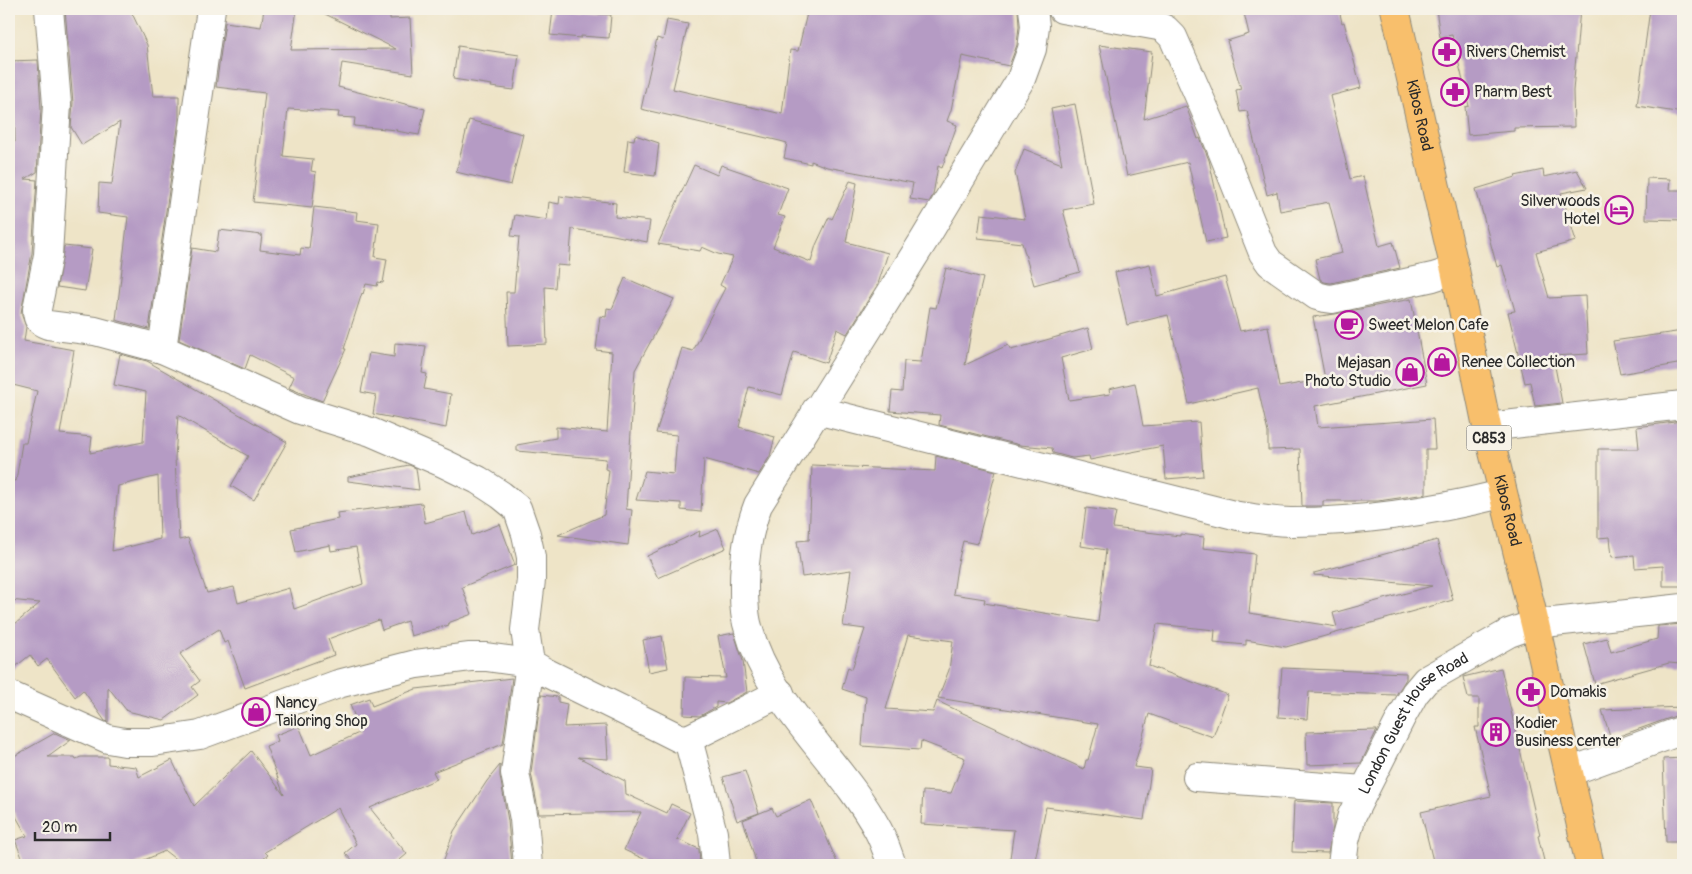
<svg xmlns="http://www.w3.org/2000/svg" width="1692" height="874" viewBox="0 0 1692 874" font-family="Pangolin,sans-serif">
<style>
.building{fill:#b59bc4;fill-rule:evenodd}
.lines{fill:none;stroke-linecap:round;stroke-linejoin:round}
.minor-casing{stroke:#8c8879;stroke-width:30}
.major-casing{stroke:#8c8879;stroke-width:30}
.minor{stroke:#fff;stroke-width:28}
.major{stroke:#f8bf6c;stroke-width:28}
.labels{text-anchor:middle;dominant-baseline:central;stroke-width:5;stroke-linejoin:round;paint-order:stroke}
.shield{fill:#f7f3e8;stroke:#686764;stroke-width:1}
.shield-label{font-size:15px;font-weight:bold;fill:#2b2b2b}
.poi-label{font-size:16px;fill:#2b2b2b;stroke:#f7f3e8;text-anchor:start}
.street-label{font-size:16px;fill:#2b2b2b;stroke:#f7f3e8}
</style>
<rect width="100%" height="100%" fill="#f7f3e8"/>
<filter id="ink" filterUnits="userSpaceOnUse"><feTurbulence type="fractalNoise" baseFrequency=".02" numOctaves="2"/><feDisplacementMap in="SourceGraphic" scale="10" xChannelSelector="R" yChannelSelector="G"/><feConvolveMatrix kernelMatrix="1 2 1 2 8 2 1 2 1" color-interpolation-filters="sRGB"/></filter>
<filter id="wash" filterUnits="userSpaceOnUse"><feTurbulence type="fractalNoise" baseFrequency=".0096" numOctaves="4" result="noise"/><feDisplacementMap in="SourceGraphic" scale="20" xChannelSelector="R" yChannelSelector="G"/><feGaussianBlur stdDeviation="1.12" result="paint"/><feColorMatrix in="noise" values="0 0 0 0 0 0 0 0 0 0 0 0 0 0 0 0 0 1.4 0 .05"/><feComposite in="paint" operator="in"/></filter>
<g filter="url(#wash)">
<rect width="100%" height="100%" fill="#eee4c7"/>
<g id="blocks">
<!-- building -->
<g class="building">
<polygon points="65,9 130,9 147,45 153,96 179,96 179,121 149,329 116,320 128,217 98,213 99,183 112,184 120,122 82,145 71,127 73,103"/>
<polygon points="264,9 297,9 291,50 396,49 315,9 390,9 390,19 410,18 413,74 342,63 338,87 425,109 419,135 396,131 397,130 354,126 355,118 338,117 339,112 288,109 283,156 313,159 311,171 316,172 312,208 253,202 265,93 216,87 225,22 261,27"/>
<polygon points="808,9 1018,9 1019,26 1017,45 1009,66 962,56 951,110 947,121 957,125 942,168 938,166 933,195 929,202 910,199 913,183 827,167 811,161 811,164 784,158 787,143 780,141 641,109 657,38 663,40 667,20 688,24 673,89 782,114 790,50 798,51"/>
<polygon points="1243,9 1339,9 1342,23 1344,22 1361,88 1330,96 1350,179 1363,176 1379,246 1393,242 1400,268 1331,283 1324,282 1320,279 1315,259 1342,253 1329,202 1280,211 1277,192 1267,195 1247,111 1240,112 1236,90 1241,89 1227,41 1249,34"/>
<polygon points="1436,9 1580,9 1573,91 1574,127 1514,128 1514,131 1468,135 1465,107 1469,106 1452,35 1440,37"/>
<polygon points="1650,9 1683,9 1683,113 1637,106"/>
<polygon points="553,10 611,15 609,38 581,36 581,38 550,35"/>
<polygon points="1099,45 1152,52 1144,119 1186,106 1198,139 1200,138 1209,160 1226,238 1206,242 1188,162 1127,176"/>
<polygon points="458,46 519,55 514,90 491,87 492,85 453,79"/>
<path d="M38,60l3,49 -4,63 -12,7 12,1 -5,73 -11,60 5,14 -2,14 50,9 -14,84 32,3 -2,16 53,-11 3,-50 -32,-7 6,-31 27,7 140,81 -33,58 -23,-14 17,-30 -70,-41 -3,43 4,82 9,-2 19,55 27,-6 4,16 51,-15 5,21 69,-25 -7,-37 -25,4 -1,-6 -34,7 -5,-23 47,-10 -1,-6 85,-10 3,20 41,-11 6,23 28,-11 15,41 -53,22 10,27 -24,9 1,2 -38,11 -4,-15 -25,9 -3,-10 -51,19 6,16 -89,33 -17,-47 -4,2 -5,-14 -39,25 20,27 -8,6 6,8 -34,25 -37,-9 -19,-24v35l-3,-1 -22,-31 -8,7 -28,-38 -9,7 -8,-11 -21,17v-43l31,-26 -31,-3v-120l7,1 6,-38h4l11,-52 -28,-7v-242h6l-1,-45h-5v-36zM158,476l2,63 -48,12 6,-65z"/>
<polygon points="1075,104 1094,204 1063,210 1080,272 1034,285 1022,243 978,238 981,214 1025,219 1015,173 1024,149 1062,164 1051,109"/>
<polygon points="469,120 523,134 511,185 456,172"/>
<polygon points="635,135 659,143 655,176 624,172 628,139 634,140"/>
<polygon points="694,165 717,175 721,165 788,188 778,215 785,217 773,247 811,262 816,245 829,217 832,219 850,181 857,183 846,242 888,253 878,284 847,334 837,329 826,363 794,352 782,395 749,387 739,427 775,437 770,456 759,474 704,459 701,512 681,510 681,503 636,500 645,471 674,474 677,435 656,433 682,348 693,351 725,288 720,285 733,257 718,254 702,247 700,251 658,244"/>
<polygon points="1543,170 1544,177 1577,170 1587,188 1561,193 1576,241 1536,252 1549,298 1585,296 1588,354 1553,356 1562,403 1535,406 1530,382 1525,383 1508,312 1515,311 1502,265 1497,267 1476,189 1516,177 1515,176"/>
<polygon points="1647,178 1670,179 1669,190 1683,190 1683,220 1646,219"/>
<polygon points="560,196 616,203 615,217 650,221 647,242 613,235 572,229 569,266 557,265 555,288 545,287 547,344 508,346 506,292 514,292 519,237 511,236 515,215 547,220 549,202 559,204"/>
<polygon points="314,207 357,212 356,220 379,223 375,257 387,259 383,283 378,282 377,286 366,284 363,294 362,293 344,349 346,349 322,401 289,388 294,377 250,355 245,369 179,340 192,248 216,252 219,230 262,235 260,250 300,255 301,248 309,249"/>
<polygon points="64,246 92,249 85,291 57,287"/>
<polygon points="1150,264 1157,296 1225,277 1240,331 1268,326 1279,387 1325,379 1313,317 1335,314 1411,299 1427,384 1315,406 1318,427 1433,419 1435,449 1426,449 1426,494 1378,501 1323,501 1323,506 1302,506 1300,449 1268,450 1268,433 1258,388 1189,404 1168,315 1127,325 1115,272"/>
<polygon points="946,268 983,278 974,315 965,365 1008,345 1011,350 1088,328 1093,349 1061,358 1069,400 1110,394 1109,389 1135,383 1143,426 1199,422 1203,476 1166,479 1163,446 1090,460 1089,456 1072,458 1053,453 1052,448 1020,445 939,425 940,415 890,411 892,391 902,392 904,361 921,362 930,307 936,308"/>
<polygon points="625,278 674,299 635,370 626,509 632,510 628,545 558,535 604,515 609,470 605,469 606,459 517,451 517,445 556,438 556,427 607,432 612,352 596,350 600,316 606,317 607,308 612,309"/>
<polygon points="1683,331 1683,363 1620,374 1613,341"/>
<polygon points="395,343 426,346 422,373 427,374 424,389 451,394 446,428 373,414 376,395 361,392 369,353 394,357"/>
<polygon points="1682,421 1683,432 1683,586 1663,586 1663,566 1635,568 1634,555 1612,557 1610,537 1598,538 1598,449 1639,449 1637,427"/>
<path d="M936,456l60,15 -19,73 -14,-3 -6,26 -4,27 32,5 -1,4 114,19 8,-72 -25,-4 5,-38 30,4 -3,16 67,8v-2l24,3 -1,11 52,6 -6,59 88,14 -4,-14 99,-27 -118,-11v-2l123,-33 16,60 -167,47 -40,-7v5l-32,-3 1,-12 -58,-6 -8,42 79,29 -15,42 -64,-23 -15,53 17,2 -7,51 -98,-13 -12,58h-25l5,-35 -93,-6 2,-33 28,2 14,-35 -44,-17 -1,9 -58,-4 4,-49 -24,-8 6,-22 4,2 13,-40 -22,-3 8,-56 -49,7 -5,-36 12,-1 3,-75 123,6zM908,635l45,6 -4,29 -11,28 160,26 -10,36h-2l-2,9 -147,-68 -4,11 -47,-3z"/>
<polygon points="409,465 416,468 419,490 348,481 348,477"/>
<polygon points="718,529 726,548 658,578 647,556 700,531 699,537"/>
<polygon points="1683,624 1680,664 1669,663 1595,684 1584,644 1607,638 1611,652 1657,639 1658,626"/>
<polygon points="734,633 743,661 747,692 726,703 716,702 716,707 700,716 684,715 685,677 726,678 718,636"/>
<polygon points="662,636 668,668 649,672 643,640"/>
<polygon points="1282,668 1406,673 1406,679 1396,695 1309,692 1307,719 1278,717"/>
<polygon points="1501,668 1540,835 1538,836 1545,865 1434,865 1421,812 1491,796 1475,727 1479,727 1479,698 1468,698 1463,677"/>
<polygon points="512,678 503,744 433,772 437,779 370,808 407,854 394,865 356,865 345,853 356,844 338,808 265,852 268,855 256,865 183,865 165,851 133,865 25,865 15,840 27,836 9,804 9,759 55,733 71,740 48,757 75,757 76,759 81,757 108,757 108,764 136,767 139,777 172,760 194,806 251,751 284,795 266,746 278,741 276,735 299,726 311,755 361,732 350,705 369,698 372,706 416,689"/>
<polygon points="541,695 558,697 558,702 567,704 564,727 606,725 608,759 578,757 625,781 626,794 667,813 671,804 690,813 677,839 699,849 700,865 641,865 644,859 624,850 641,812 539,814 531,773"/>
<polygon points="1683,707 1683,715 1678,715 1611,739 1602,710"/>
<polygon points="1377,730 1361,763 1307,765 1306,732"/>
<polygon points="1683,758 1683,842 1666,842 1663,759"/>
<polygon points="500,765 500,776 508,821 512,865 442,865 454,831 487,781"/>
<polygon points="745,771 759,813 737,821 723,777"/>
<polygon points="811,800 838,865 757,865 743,820 772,808 776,816"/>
<polygon points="1294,801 1333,803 1333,827 1328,853 1292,852"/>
</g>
</g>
</g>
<g filter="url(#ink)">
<use href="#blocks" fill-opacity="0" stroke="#8c8879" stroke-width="1"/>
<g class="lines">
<defs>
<g id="minor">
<path d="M49,9l8,95 -9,151 -11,54c0,10 2,13 11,16l47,6 67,18 138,61 71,22 72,31 35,17 23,15 16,13 9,26 5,23v23l-6,50 5,33 -15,110 9,46 4,46"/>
<polyline points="1062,9 1158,26 1165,29 1173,37 1213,128 1263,253 1270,263 1317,296 1325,298 1332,299 1433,277 1455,270"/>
<polyline points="162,349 211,9"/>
<path d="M816,410l422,106c17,2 36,6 53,6 71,0 142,-11 211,-28"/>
<polyline points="1487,427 1683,405"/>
<polyline points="9,695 108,739 125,742 153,742 200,735 338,684 416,664 470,657 486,657 530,663 545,672 661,729 679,738 688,739 780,693"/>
<polyline points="688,739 713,833 716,865"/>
<polyline points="1569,772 1683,730"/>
<polyline points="1197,777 1364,790"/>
<path d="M892,865c-4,-11 -8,-24 -14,-35 -38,-70 -109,-124 -130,-203 -4,-13 -4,-27 -4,-41 0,-28 4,-55 14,-81l166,-265 97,-161 11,-30 3,-23 -2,-17"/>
<path id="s1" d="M1342,865l3,-24 7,-26 49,-97 14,-25 11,-13 83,-47 26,-9 148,-16"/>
</g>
<g id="major">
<path id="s2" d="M1395,9l60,261 32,157 48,197 55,241"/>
</g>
</defs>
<!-- minor casing -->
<use href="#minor" class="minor-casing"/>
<!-- major casing -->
<use href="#major" class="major-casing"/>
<!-- minor -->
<use href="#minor" class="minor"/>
<!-- major -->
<use href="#major" class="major"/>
</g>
</g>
<!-- icons -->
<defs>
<symbol id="pharmacy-ring" viewBox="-11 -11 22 22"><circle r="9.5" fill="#f7f3e8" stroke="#b5179e" stroke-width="1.5"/><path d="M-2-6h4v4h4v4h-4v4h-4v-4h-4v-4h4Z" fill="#b5179e"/></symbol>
<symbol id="hotel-ring" viewBox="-11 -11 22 22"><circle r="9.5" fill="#f7f3e8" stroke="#b5179e" stroke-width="1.5"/><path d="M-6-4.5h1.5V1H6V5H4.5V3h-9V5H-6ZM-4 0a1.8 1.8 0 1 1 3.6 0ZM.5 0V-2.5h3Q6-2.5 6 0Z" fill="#b5179e"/></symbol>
<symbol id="cafe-ring" viewBox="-11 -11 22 22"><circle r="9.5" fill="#f7f3e8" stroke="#b5179e" stroke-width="1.5"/><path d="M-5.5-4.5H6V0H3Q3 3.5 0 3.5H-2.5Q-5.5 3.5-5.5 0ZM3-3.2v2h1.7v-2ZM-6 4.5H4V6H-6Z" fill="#b5179e"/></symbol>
<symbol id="shop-ring" viewBox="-11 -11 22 22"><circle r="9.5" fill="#f7f3e8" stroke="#b5179e" stroke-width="1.5"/><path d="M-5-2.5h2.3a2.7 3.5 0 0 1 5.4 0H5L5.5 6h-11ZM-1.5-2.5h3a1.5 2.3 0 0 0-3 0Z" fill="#b5179e"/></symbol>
<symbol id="building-ring" viewBox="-11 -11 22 22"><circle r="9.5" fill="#f7f3e8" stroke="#b5179e" stroke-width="1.5"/><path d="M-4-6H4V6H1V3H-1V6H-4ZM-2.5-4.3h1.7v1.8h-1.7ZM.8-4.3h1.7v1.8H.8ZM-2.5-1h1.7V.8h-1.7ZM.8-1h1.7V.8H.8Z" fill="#b5179e"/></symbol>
</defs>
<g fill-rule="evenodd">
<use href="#pharmacy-ring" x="1431" y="36" width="32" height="32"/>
<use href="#pharmacy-ring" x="1439" y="76" width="32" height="32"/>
<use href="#hotel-ring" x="1603" y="194" width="32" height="32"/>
<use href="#cafe-ring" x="1333" y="309" width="32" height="32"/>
<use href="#shop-ring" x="1426" y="346" width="32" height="32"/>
<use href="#shop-ring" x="1394" y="356" width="32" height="32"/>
<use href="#pharmacy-ring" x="1515" y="676" width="32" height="32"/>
<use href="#shop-ring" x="240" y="696" width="32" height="32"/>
<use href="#building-ring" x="1480" y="716" width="32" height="32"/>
</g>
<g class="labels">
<!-- shield labels -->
<rect class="shield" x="1466.5" y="425.5" width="45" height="25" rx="4"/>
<g class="shield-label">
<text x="1489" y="438">C853</text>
</g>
<!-- poi labels -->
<g class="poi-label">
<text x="1466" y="52">Rivers Chemist</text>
<text x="1474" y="92">Pharm Best</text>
<text x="1600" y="201" text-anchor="end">Silverwoods<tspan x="1600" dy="18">Hotel</tspan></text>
<text x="1368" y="325">Sweet Melon Cafe</text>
<text x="1461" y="362">Renee Collection</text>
<text x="1391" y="363" text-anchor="end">Mejasan<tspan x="1391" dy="18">Photo Studio</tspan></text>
<text x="1550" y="692">Domakis</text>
<text x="275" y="703">Nancy<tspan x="275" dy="18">Tailoring Shop</tspan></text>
<text x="1515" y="723">Kodier<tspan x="1515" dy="18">Business center</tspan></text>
</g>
<!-- street labels -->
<g class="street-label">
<text stroke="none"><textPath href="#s2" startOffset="109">Kibos Road</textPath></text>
<text stroke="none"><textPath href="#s2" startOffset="514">Kibos Road</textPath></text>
<text stroke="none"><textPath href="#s1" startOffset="164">London Guest House Road</textPath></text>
</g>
</g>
<!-- margin -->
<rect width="1692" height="874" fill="none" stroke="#f7f3e8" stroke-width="30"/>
<!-- scale -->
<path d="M35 832v8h75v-8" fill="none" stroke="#2b2b2b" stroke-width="2.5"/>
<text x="42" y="832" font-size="15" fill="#2b2b2b" stroke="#f7f3e8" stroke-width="4" paint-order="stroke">20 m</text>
</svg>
